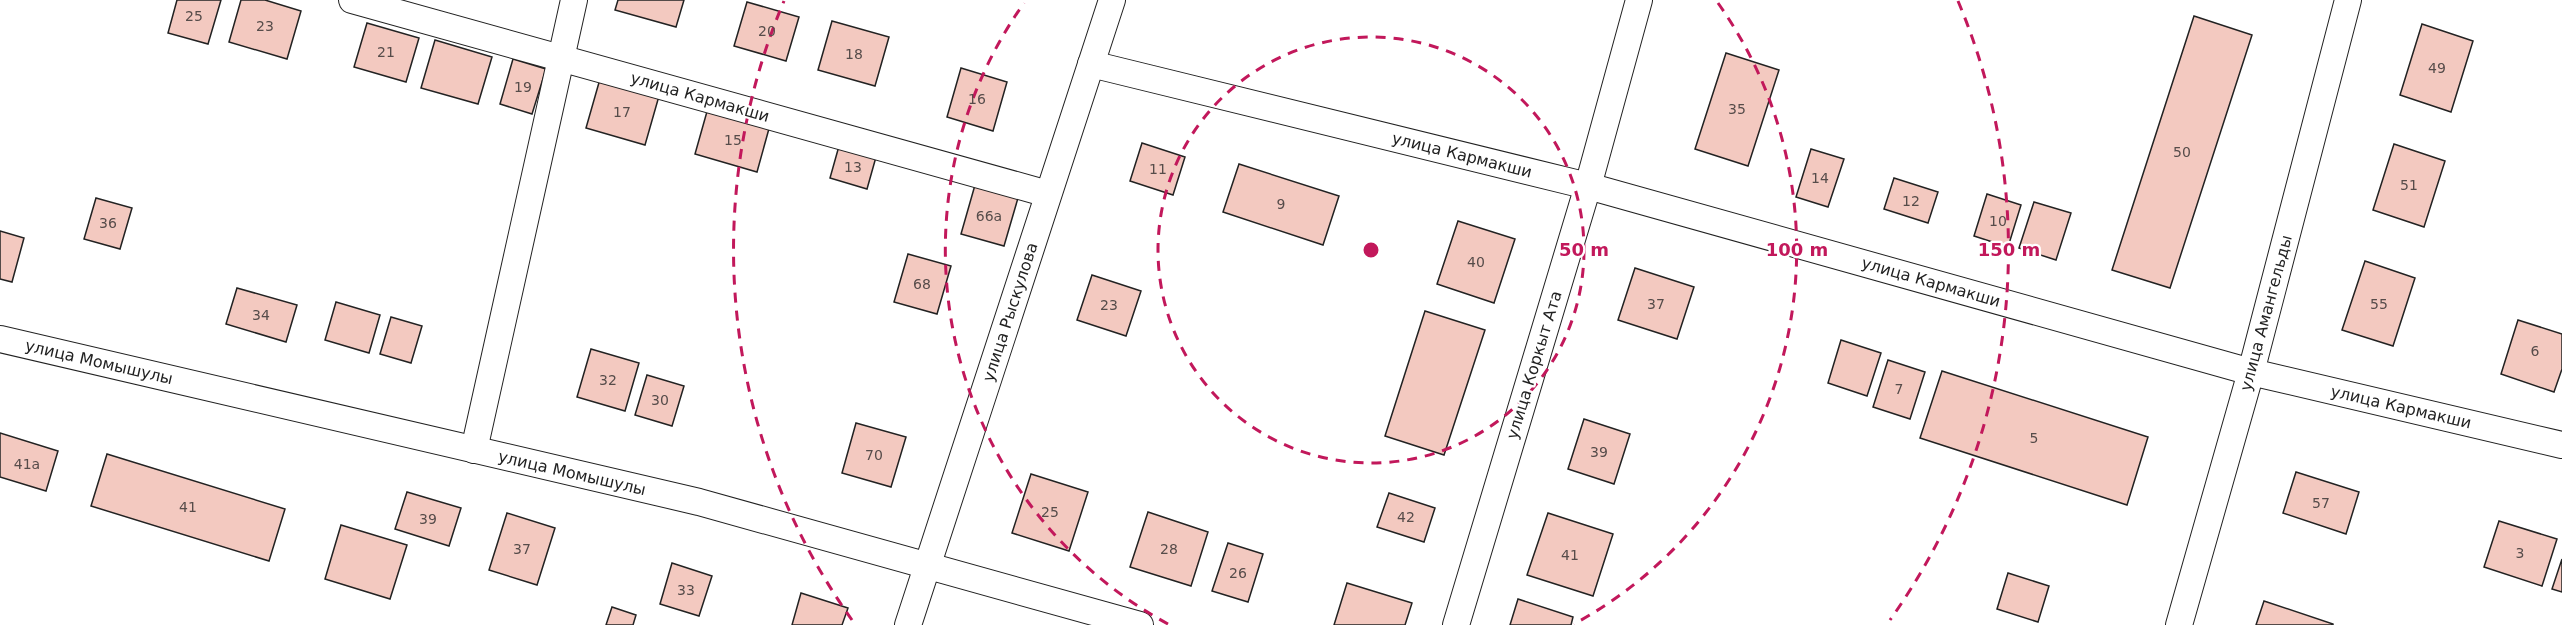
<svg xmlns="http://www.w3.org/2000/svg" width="2562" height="625" viewBox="0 0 2562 625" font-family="'DejaVu Sans',sans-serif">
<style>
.building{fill:#f3c9c0;stroke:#222;stroke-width:1.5}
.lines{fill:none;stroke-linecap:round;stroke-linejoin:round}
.street-casing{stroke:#222;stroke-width:28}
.street{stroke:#fff;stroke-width:26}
.ring{fill:none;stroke:#c2185b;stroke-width:3;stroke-dasharray:10 8}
.labels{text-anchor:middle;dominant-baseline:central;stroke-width:4.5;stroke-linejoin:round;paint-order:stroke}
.number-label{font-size:14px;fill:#564c4a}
.street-label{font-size:16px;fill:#222;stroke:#fff}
.centre{fill:#c2185b;stroke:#fff;stroke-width:3}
.ring-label{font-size:18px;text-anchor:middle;font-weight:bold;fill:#c2185b;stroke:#fff;stroke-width:4.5;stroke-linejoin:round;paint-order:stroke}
</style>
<rect width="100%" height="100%" fill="#fff"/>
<!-- building -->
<g class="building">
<polygon points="177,0 221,0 208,44 168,33"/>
<polygon points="241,0 265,0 301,11 287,59 229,42"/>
<polygon points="618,0 684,0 676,27 615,10"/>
<polygon points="747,2 799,17 786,61 734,46"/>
<polygon points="2194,16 2252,35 2170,288 2112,270"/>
<polygon points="832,21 889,37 875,86 818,70"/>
<polygon points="367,23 419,38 406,82 354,67"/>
<polygon points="2422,24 2473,41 2451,112 2400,95"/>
<polygon points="435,40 492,57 478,104 421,88"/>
<polygon points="1726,53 1779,70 1748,166 1695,149"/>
<polygon points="513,59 546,69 532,114 500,104"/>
<polygon points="961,68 1007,82 993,131 947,117"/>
<polygon points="600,79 659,96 645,145 586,128"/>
<polygon points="708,108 770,125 757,172 695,154"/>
<polygon points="1142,143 1185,157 1173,195 1130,181"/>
<polygon points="2394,144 2445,161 2424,227 2373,210"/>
<polygon points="839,146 876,157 867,189 830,178"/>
<polygon points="1811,149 1844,159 1828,207 1796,197"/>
<polygon points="1239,164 1339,196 1323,245 1223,212"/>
<polygon points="1894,178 1938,192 1928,223 1884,209"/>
<polygon points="975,185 1018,198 1004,246 961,234"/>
<polygon points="1987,194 2021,205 2008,247 1974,236"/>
<polygon points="96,198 132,208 120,249 84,239"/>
<polygon points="2034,202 2071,213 2056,260 2019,248"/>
<polygon points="1458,221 1515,239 1494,303 1437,284"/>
<polygon points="0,231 24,238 12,282 0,279"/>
<polygon points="908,254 951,266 937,314 894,302"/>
<polygon points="2365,261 2415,278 2393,346 2342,330"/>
<polygon points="1635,268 1694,287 1677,339 1618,320"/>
<polygon points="1092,275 1141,291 1126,336 1077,320"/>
<polygon points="237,288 297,305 286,342 226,324"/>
<polygon points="336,302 380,315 369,353 325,340"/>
<polygon points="1425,311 1485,330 1444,455 1385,436"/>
<polygon points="391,317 422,326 411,363 380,354"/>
<polygon points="2518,320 2562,334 2562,369 2554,392 2501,374"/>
<polygon points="1841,340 1881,353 1867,396 1828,383"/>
<polygon points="591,349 639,363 625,411 577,397"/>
<polygon points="1888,360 1925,372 1910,419 1873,407"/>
<polygon points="1942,371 2148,437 2127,505 1920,438"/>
<polygon points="647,375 684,386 672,426 635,415"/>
<polygon points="1584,419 1630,434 1614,484 1568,469"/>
<polygon points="856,423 906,437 891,487 842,473"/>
<polygon points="0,433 58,451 46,491 0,477"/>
<polygon points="107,454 285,509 269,561 91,506"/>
<polygon points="2296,472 2359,492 2346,534 2283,513"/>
<polygon points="1031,474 1088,492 1069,551 1012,533"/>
<polygon points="407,492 461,508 449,546 395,529"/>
<polygon points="1389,493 1435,508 1424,542 1377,527"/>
<polygon points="1148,512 1208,532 1191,586 1130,567"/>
<polygon points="507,513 555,528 537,585 489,570"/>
<polygon points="1548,513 1613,534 1593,596 1527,575"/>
<polygon points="2499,521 2557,539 2542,586 2484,567"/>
<polygon points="341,525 407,545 390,599 325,579"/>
<polygon points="1228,543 1263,554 1248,602 1212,591"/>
<polygon points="2562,559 2562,592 2552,589"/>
<polygon points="672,563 712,576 699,616 660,604"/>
<polygon points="2008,573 2049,586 2038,622 1997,609"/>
<polygon points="1347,583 1412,603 1405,625 1334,625"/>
<polygon points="801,593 848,608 842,625 792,625"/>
<polygon points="1518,599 1573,617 1571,625 1510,625"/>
<polygon points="2264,601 2333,624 2333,625 2256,625"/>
<polygon points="612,607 636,615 633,625 606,625"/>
</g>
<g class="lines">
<defs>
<g id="street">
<polyline points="352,0 1048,194"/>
<polyline points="1091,64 1588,186 2251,372 2562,445"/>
<polyline points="0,339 699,502 1140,625"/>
<polyline points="474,450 574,0"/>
<polyline points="908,625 1112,0"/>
<polyline points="1456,625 1588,186 1639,0"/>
<polyline points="2179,625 2251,372 2348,0"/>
</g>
</defs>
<!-- street casing -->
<use href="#street" class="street-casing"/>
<!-- street -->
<use href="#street" class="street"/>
</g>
<!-- distance rings -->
<g class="ring">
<circle cx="1371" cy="250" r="213"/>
<path d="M1168 624A426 426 0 0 1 1024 3M1718 3A426 426 0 0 1 1574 624"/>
<path d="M852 620A638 638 0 0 1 784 1M1958 1A638 638 0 0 1 1890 620"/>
</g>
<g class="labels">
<!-- number labels -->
<g class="number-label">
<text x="194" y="16">25</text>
<text x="265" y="26">23</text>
<text x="767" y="31">20</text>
<text x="386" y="52">21</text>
<text x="854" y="54">18</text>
<text x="2437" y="68">49</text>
<text x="523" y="87">19</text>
<text x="977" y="99">16</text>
<text x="1737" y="109">35</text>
<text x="622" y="112">17</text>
<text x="733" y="140">15</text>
<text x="2182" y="152">50</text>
<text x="853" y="167">13</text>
<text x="1158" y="169">11</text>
<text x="1820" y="178">14</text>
<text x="2409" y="185">51</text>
<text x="1911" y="201">12</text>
<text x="1281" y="204">9</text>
<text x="989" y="216">66а</text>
<text x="1998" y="221">10</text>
<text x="108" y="223">36</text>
<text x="1476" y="262">40</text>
<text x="922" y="284">68</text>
<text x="1656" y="304">37</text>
<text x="2379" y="304">55</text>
<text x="1109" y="305">23</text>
<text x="261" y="315">34</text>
<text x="2535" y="351">6</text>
<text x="608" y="380">32</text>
<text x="1899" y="389">7</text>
<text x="660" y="400">30</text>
<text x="2034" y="438">5</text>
<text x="1599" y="452">39</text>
<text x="874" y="455">70</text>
<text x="27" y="464">41а</text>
<text x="2321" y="503">57</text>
<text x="188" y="507">41</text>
<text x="1050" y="512">25</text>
<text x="1406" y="517">42</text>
<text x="428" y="519">39</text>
<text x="522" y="549">37</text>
<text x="1169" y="549">28</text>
<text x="2520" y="553">3</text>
<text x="1570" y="555">41</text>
<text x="1238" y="573">26</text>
<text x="686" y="590">33</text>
</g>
<!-- street labels -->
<g class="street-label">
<text transform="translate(700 97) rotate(16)">улица Кармакши</text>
<text transform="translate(1462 155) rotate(14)">улица Кармакши</text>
<text transform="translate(1931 282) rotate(16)">улица Кармакши</text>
<text transform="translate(1010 312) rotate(-72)">улица Рыскулова</text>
<text transform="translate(2266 313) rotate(-75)">улица Амангельды</text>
<text transform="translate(99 362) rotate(13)">улица Момышулы</text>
<text transform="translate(1534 365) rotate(-73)">улица Коркыт Ата</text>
<text transform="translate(2401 407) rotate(13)">улица Кармакши</text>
<text transform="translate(572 473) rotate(13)">улица Момышулы</text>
</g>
</g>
<circle cx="1371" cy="250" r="9" class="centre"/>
<g class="ring-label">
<text x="1584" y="256">50 m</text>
<text x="1797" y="256">100 m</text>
<text x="2009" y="256">150 m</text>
</g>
</svg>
